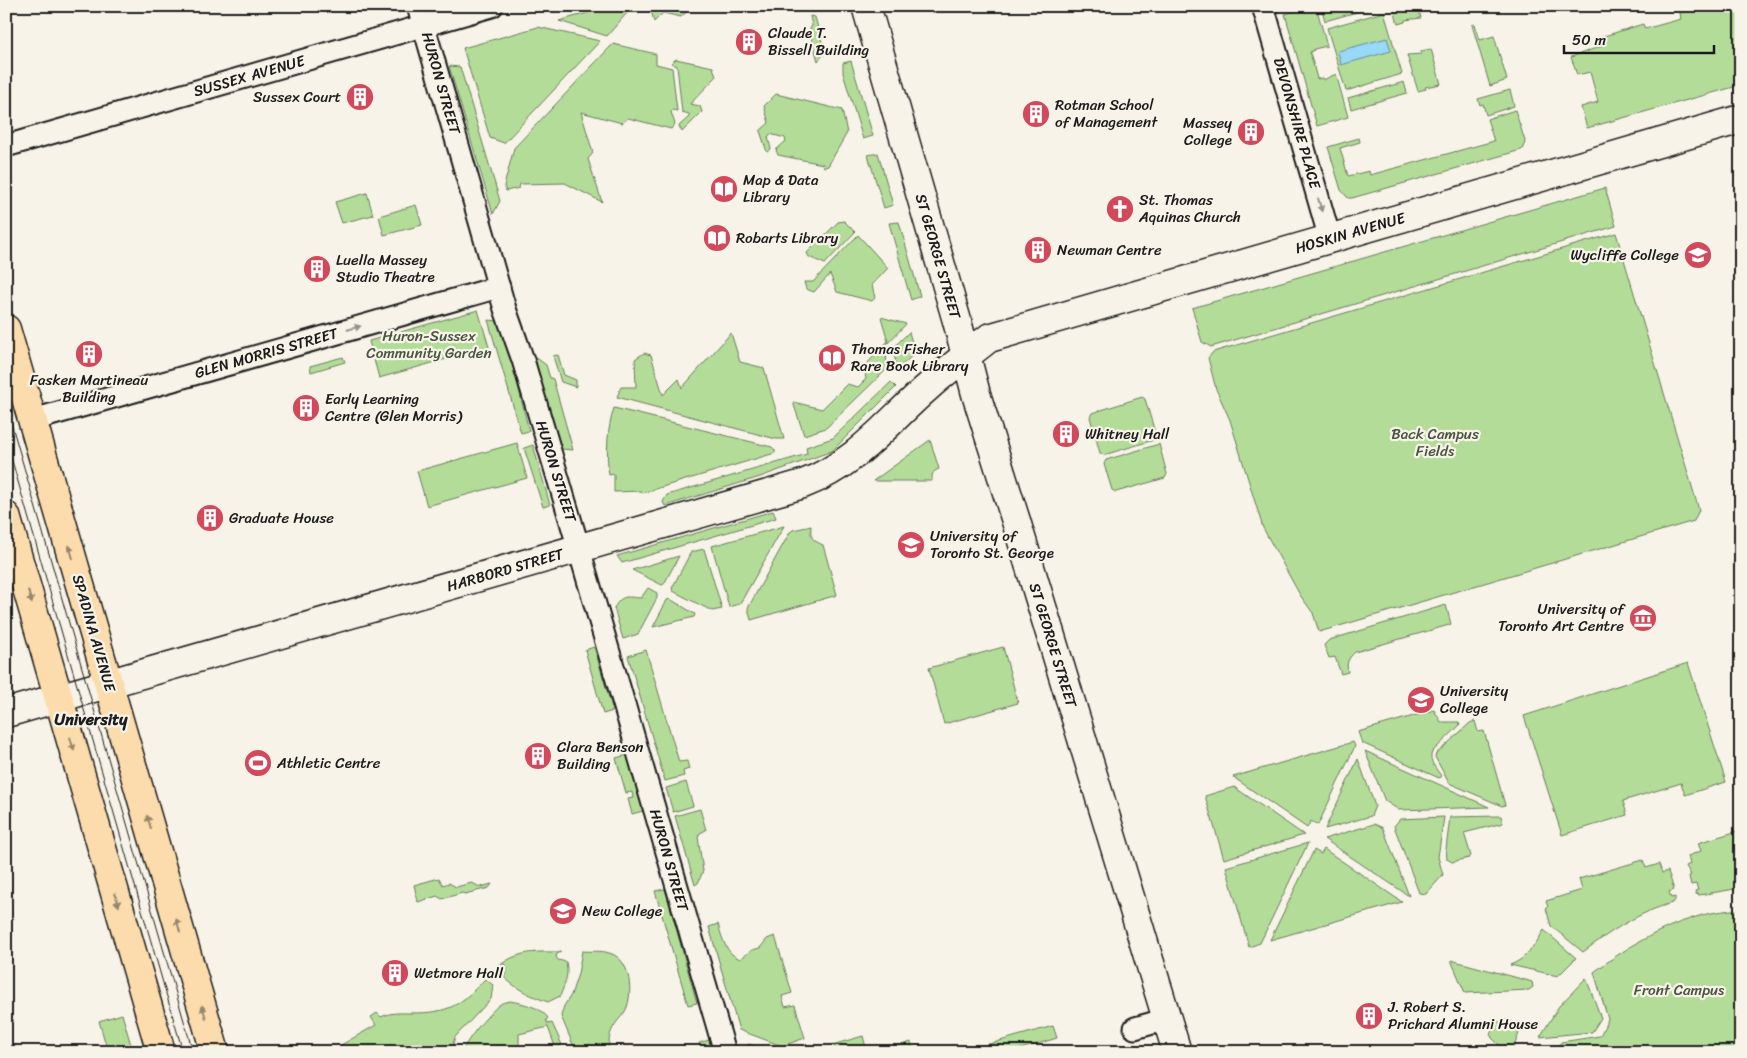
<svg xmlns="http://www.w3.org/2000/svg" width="1747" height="1058" viewBox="0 0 1747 1058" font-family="Sriracha,sans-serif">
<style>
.green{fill:#b4dc99;stroke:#687c5a}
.water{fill:#98d8f9;stroke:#668da1}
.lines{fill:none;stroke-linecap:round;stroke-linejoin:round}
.street-casing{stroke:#1c1c1c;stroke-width:25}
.secondary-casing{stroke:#1c1c1c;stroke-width:31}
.primary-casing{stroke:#1c1c1c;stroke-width:31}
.street{stroke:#f7f3e8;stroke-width:21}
.secondary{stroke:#f7f3e8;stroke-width:28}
.primary{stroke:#fcdcac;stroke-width:28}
.tram{stroke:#1c1c1c;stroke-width:1}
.oneway{fill:#94928c}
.oneway2{fill:#97866b}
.labels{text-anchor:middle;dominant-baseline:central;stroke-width:4.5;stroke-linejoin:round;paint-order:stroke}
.poi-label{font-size:15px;fill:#1c1c1c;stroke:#f7f3e8;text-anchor:start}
.street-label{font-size:15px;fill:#1c1c1c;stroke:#f7f3e8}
.park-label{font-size:15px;fill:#4a5642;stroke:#f7f3e8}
.neighbourhood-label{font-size:16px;font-weight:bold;fill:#1c1c1c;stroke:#f7f3e8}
</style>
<rect width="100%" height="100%" fill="#f7f3e8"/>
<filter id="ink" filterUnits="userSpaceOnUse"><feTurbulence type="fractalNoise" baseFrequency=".02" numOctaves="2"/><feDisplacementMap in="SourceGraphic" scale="10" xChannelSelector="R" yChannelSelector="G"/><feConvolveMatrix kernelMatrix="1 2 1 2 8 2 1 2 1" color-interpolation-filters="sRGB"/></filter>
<g filter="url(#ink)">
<!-- green -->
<g class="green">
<polygon points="612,6 633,6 607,36 559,21"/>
<polygon points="650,6 693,6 681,17 663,13 654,22"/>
<polygon points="1312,6 1316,6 1327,46 1314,49 1314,50 1310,52 1317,79 1323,78 1323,80 1336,74 1348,117 1317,126 1285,14"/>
<polygon points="1321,6 1378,6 1325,21"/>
<polygon points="1393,6 1418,6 1421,18 1405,20 1405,22 1398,24"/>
<polygon points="1703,6 1741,6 1741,85 1587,128 1581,107 1598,102 1590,72 1577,75 1571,57 1602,46 1601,37 1643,24 1645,29 1681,19 1680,13"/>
<polygon points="1384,12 1402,74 1346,91 1327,28"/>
<polygon points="810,16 815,17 825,53 818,61 809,30 812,26"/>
<polygon points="1475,24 1480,40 1494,36 1507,80 1490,86 1472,25"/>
<polygon points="538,27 600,41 504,143 490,138 463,48"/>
<polygon points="613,44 656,54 656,64 672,68 677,111 673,110 671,112 675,124 671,129 628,118 622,123 581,112 593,153 588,159 602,202 565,183 520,184 519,188 506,191 504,186 514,148"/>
<polygon points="1431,49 1441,84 1425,87 1426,89 1418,91 1407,55 1422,54 1421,51"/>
<polygon points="676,59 713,67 716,77 690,104 700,106 702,112 682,132 679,126 689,117 689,114 682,112 677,66 671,63"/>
<polygon points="851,61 873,136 863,139 843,73 843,63"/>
<polygon points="449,66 460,67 500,201 493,214"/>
<polygon points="1404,82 1407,93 1351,109 1348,98"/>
<polygon points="1510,90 1514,106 1486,115 1483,104 1480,105 1478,99"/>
<polygon points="776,94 842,110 847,133 828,166 824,167 823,164 778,155 776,150 786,141 785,138 770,134 768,137 771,149 767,152 760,131 769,123 764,106"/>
<polygon points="1515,110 1525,141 1524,148 1521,150 1352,198 1348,198 1341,190 1328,147 1359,138 1360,142 1340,148 1348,176 1369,171 1370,175 1494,141 1487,119"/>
<polygon points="878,153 893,205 884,208 868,155"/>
<polygon points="1605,188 1616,226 1211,347 1202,342 1192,308"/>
<polygon points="367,193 373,215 342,223 335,202"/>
<polygon points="416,205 422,225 384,235 379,216"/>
<polygon points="844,221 855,232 825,264 809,257 807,253 838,222"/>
<polygon points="899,222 920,296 911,300 889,223"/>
<polygon points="1616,233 1699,510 1694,521 1319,632 1313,613 1300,595 1263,528 1230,420 1216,389 1208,358 1213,352"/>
<polygon points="858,235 888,268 872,285 875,298 872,301 837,292 830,274 814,292 806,289 804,282 813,282"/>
<polygon points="478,310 489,347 379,378 369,341"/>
<polygon points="881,317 906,324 886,345 887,369 826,428 804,435 793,402 822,409 847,384 858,387 866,379 864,367 888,341"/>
<polygon points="488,320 499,321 515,374 529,431 521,433"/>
<polygon points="909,332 915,353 896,371 894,347"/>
<polygon points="731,333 740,362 764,368 784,439 776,439 617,397 621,387 636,387 635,359 644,353 651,355 663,395 679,379 682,388"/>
<polygon points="558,355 564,375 576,380 576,387 561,382 553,356"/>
<polygon points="534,356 546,365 550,378 553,379 573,450 561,449"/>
<polygon points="343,357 345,362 311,372 310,366"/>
<polygon points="891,382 896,387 832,451 760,477 665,506 663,502 667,495 807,454 806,447 833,438"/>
<polygon points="1142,397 1145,399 1157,439 1104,455 1100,453 1090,417 1092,413"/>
<path d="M614,408l158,39 3,3v3l-133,40 -1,-2 -27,1v-18l-5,1c-3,-23 -2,-45 5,-67z"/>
<path d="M930,440l9,29c-7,3 -7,5 -7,12h-59z"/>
<polygon points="517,443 527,478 427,506 417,471"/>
<polygon points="1159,444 1167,474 1165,478 1116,492 1112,490 1104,464 1106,460"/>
<polygon points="533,445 550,505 543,507 524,448"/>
<polygon points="773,511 776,518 622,563 617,556"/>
<polygon points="784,526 742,600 739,604 729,607 712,546"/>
<path d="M811,526c-1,12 1,14 12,19l14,50 -86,25 -3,-12 42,-76 3,-2z"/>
<polygon points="704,549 722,609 712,611 673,591 672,588 691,552"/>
<polygon points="679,556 664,584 662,585 632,570"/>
<path d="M648,588l9,5v5l-19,36 -15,5 -9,-31c8,-14 12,-11 27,-10z"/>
<polygon points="670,599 695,614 694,617 653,627 667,600"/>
<path d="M1446,605l5,19 -2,1 -94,27c-7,7 -9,10 -7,20l-7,2 -6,-17 -6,1 -5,-13 5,-5z"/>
<polygon points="594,647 613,711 603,714 585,650"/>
<polygon points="1003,647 1018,703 944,724 929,668"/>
<polygon points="646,650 679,762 687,761 689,769 683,771 684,776 665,781 628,656"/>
<polygon points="1688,663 1726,782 1685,795 1681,783 1623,801 1627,815 1562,835 1524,716"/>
<path d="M1434,710l7,12h18l1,3 -28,27c-4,9 4,16 9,24l-2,2 -77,-35 -4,-11z"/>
<polygon points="1475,721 1478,732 1484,731 1505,805 1502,806 1449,783 1435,757 1436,754 1470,723"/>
<polygon points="1353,742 1355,746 1318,825 1311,821 1307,828 1233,777"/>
<polygon points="1365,751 1489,807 1399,810 1385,801"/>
<polygon points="627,755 643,811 632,814 628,799 633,798 632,792 626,793 616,758"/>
<polygon points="1358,759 1375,806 1371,816 1325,829"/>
<polygon points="686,782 693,806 673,812 666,788"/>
<polygon points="1234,787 1304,835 1224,859 1205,796"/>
<polygon points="700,809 706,830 700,833 698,837 703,871 698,883 695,885 675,816"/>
<polygon points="1501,816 1503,823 1464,833 1471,856 1469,858 1452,862 1447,859 1446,849 1450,817"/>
<polygon points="1444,817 1438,857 1443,875 1426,894 1419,893 1394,826 1400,819"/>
<polygon points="1374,824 1383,828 1409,896 1324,839"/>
<polygon points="1741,830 1741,888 1699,895 1696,894 1695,891 1698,890 1696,884 1691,885 1689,876 1691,875 1686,866 1690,864 1688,856 1701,851 1698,843"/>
<polygon points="1308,843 1260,943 1249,947 1226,867"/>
<polygon points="1324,849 1402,902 1270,940 1314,850 1321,854"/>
<path d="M1643,860l3,8 13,-4 3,9 6,-2 6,19 -5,2 2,6 4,-1v3l-2,3c-33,8 -63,29 -90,49l-32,-26 -5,-18 2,-1 -2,-6 36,-11 -3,-11z"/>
<polygon points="439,878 443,885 449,883 456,887 472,883 480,887 492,884 489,888 465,894 462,893 442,899 437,896 418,902 414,885"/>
<polygon points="665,889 697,1003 688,1005 655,891"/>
<path d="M1730,910h11v142h-178v-2l-5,-2 3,-6 39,-6 8,-17 -14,-47c30,-23 65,-44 102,-55 11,-4 23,-5 34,-7z"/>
<path d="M718,924c4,14 8,30 22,35l12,-9 8,-2 7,-9 8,-3 17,57 -10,3 3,11 10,-2 10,33 -23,8 -43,-16 -30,-103z"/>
<path d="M1544,930l32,28 -18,18 -48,-11c17,-6 25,-20 34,-35z"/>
<path d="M582,951c8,1 19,-1 27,2 21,5 24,37 18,54 -1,4 -5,9 -8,12 -9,11 -11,19 -10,33h-33l-15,-36 3,-10 7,-11 7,-21z"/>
<path d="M561,952l-4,2 -1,3 2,3 8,2c3,13 -1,22 -6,34l-12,6c-16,-6 -31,-12 -44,-25l4,-9 -4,-4 -5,2c20,-16 38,-14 62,-14z"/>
<polygon points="1451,960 1529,981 1532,982 1533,987 1529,990 1465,993"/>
<polygon points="1586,978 1601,1018 1592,1032 1540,1037 1559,1006"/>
<path d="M485,979l8,6 -2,14 -36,38 -4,15h-106l-4,-7 35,-20 -5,-8 6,-4 4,4c10,-5 19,-4 30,-4 39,0 48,-7 74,-34z"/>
<path d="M510,1001c15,3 29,5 38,17l-2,2 2,4 4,-1 10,22 -3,1 2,5 4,1h-8l-9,-25 -29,7v18h-57c4,-12 30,-43 40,-49 2,-1 5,-1 8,-2z"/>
<polygon points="122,1014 133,1052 108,1052 99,1021"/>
<polygon points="1506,1020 1522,1025 1512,1052 1506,1052 1492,1038 1490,1034 1497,1022"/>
<polygon points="1053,1026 1057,1038 1011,1052 984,1052 982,1046"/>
<polygon points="863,1036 867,1052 834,1052 835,1047 832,1045"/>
<polygon points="709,1040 712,1052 702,1052 699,1043"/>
<polygon points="911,1042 913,1050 880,1052"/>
<polygon points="749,1044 767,1052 744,1052 743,1050"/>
</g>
<!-- water -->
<polygon class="water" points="1387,38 1391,51 1341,65 1338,51"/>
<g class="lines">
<defs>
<g id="street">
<polyline points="418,6 505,309 523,360 579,549 725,1052"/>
<polyline points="1263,6 1330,239"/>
<polyline points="6,146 492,6"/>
<polyline points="33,420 499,287"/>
<polyline points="1135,1028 1167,1019"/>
</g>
<g id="secondary">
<polyline points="866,6 957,321 976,394 1016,521 1177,1052"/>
<path d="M6,713l797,-229c55,-21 83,-61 126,-98 19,-17 40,-32 60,-48l752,-219"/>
</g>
<g id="primary">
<polyline points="6,329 215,1052"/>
<polyline points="6,516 161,1052"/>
</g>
</defs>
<!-- street casing -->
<use href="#street" class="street-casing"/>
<!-- secondary casing -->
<use href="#secondary" class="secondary-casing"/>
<!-- primary casing -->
<use href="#primary" class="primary-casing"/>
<!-- street -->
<use href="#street" class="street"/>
<!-- secondary -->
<use href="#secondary" class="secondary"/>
<!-- primary -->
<use href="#primary" class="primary"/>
<!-- tram -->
<g class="tram">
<polyline points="6,405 193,1052"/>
<polyline points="6,440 183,1052"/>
</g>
</g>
<!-- one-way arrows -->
<defs><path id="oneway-solid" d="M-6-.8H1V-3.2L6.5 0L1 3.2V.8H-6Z" transform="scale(1.25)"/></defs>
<g class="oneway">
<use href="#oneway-solid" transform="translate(1320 205) rotate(74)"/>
<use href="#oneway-solid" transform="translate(354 328) rotate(-16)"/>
</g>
<g class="oneway2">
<use href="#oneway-solid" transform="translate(71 552) rotate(-106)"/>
<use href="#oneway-solid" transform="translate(30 597) rotate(74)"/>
<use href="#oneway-solid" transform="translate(72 744) rotate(74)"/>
<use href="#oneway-solid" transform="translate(149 822) rotate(-106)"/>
<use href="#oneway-solid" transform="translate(117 900) rotate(74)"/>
<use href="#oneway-solid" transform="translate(178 925) rotate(-106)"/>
<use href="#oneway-solid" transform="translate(204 1012) rotate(-106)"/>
</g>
</g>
<!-- icons -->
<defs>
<symbol id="building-disc" viewBox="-11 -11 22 22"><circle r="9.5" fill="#d1495b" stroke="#f7f3e8"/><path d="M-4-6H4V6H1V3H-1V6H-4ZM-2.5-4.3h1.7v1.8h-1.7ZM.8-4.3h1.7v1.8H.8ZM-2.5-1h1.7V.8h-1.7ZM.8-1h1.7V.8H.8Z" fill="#fff"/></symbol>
<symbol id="library-disc" viewBox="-11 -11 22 22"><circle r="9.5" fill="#d1495b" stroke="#f7f3e8"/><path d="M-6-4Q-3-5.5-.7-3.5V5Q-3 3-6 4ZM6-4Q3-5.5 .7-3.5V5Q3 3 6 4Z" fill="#fff"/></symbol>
<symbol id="church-disc" viewBox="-11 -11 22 22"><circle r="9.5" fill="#d1495b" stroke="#f7f3e8"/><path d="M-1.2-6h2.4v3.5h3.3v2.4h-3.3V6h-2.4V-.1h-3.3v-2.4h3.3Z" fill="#fff"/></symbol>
<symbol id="university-disc" viewBox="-11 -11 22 22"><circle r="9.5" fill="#d1495b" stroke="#f7f3e8"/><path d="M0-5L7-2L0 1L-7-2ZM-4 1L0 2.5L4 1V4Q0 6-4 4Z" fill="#fff"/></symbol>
<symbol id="museum-disc" viewBox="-11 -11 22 22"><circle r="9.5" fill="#d1495b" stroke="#f7f3e8"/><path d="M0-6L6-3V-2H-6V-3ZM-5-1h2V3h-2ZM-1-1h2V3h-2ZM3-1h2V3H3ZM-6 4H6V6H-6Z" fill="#fff"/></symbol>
<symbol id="stadium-disc" viewBox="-11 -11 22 22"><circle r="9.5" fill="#d1495b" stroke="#f7f3e8"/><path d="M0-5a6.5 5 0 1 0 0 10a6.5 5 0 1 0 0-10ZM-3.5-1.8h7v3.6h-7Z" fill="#fff"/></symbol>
</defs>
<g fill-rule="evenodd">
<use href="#building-disc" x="733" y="26" width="32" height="32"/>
<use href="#building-disc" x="344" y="81" width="32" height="32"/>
<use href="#building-disc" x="1020" y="98" width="32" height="32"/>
<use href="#building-disc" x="1235" y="116" width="32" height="32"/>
<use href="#library-disc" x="708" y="173" width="32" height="32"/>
<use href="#church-disc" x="1104" y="193" width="32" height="32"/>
<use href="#library-disc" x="701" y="222" width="32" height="32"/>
<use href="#building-disc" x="1022" y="234" width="32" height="32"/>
<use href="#university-disc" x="1682" y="239" width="32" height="32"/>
<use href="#building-disc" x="301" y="253" width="32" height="32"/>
<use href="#building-disc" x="73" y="338" width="32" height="32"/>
<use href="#library-disc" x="816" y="342" width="32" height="32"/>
<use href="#building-disc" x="290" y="392" width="32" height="32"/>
<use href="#building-disc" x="1050" y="418" width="32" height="32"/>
<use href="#building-disc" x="194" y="502" width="32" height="32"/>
<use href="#university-disc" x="895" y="529" width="32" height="32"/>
<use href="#museum-disc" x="1627" y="602" width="32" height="32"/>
<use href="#university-disc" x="1405" y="684" width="32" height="32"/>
<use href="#building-disc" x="522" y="740" width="32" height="32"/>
<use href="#stadium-disc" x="242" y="747" width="32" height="32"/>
<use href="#university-disc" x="547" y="895" width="32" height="32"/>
<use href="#building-disc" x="379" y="957" width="32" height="32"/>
<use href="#building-disc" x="1353" y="1000" width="32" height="32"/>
</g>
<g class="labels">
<!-- poi labels -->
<g class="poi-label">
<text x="768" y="33">Claude T.<tspan x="768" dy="17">Bissell Building</tspan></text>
<text x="341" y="97" text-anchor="end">Sussex Court</text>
<text x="1055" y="105">Rotman School<tspan x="1055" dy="17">of Management</tspan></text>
<text x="1232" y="123" text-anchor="end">Massey<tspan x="1232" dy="17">College</tspan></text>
<text x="743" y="180">Map &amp; Data<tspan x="743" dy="17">Library</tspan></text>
<text x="1139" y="200">St. Thomas<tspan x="1139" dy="17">Aquinas Church</tspan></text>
<text x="736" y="238">Robarts Library</text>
<text x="1057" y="250">Newman Centre</text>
<text x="1679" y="255" text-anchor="end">Wycliffe College</text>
<text x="336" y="260">Luella Massey<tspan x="336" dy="17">Studio Theatre</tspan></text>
<text x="851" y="349">Thomas Fisher<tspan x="851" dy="17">Rare Book Library</tspan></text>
<text x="89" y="380" text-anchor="middle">Fasken Martineau<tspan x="89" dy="17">Building</tspan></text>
<text x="325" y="399">Early Learning<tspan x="325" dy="17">Centre (Glen Morris)</tspan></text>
<text x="1085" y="434">Whitney Hall</text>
<text x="229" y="518">Graduate House</text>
<text x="930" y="536">University of<tspan x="930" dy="17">Toronto St. George</tspan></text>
<text x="1624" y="609" text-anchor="end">University of<tspan x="1624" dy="17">Toronto Art Centre</tspan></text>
<text x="1440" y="691">University<tspan x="1440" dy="17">College</tspan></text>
<text x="557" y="747">Clara Benson<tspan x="557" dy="17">Building</tspan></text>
<text x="277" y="763">Athletic Centre</text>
<text x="582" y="911">New College</text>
<text x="414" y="973">Wetmore Hall</text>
<text x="1388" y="1007">J. Robert S.<tspan x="1388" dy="17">Prichard Alumni House</tspan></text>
</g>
<!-- street labels -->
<g class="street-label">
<text transform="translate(249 76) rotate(-16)">SUSSEX AVENUE</text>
<text transform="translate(441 83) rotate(74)">HURON STREET</text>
<text transform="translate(1297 123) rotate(74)">DEVONSHIRE PLACE</text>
<text transform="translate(1350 233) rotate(-16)">HOSKIN AVENUE</text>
<text transform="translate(938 256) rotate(74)">ST GEORGE STREET</text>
<text transform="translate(266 353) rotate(-16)">GLEN MORRIS STREET</text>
<text transform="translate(556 471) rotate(73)">HURON STREET</text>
<text transform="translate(505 570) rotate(-16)">HARBORD STREET</text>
<text transform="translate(94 633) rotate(74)">SPADINA AVENUE</text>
<text transform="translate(1053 645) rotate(73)">ST GEORGE STREET</text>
<text transform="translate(669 860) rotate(74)">HURON STREET</text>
</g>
<!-- park labels -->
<g class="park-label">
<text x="429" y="336">Huron-Sussex<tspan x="429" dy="17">Community Garden</tspan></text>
<text x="1435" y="434">Back Campus<tspan x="1435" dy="17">Fields</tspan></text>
<text x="1679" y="990">Front Campus</text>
</g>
<!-- neighbourhood labels -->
<g class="neighbourhood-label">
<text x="91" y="719">University</text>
</g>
</g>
<!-- margin -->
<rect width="1747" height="1058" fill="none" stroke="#f7f3e8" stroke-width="25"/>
<rect x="12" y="12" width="1722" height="1033" fill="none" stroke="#1c1c1c" stroke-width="2" filter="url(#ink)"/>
<!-- scale -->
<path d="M1564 45v8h150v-8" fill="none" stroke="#1c1c1c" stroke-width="2.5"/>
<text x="1572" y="45" font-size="15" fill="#1c1c1c" stroke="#f7f3e8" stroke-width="4" paint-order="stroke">50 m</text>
</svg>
